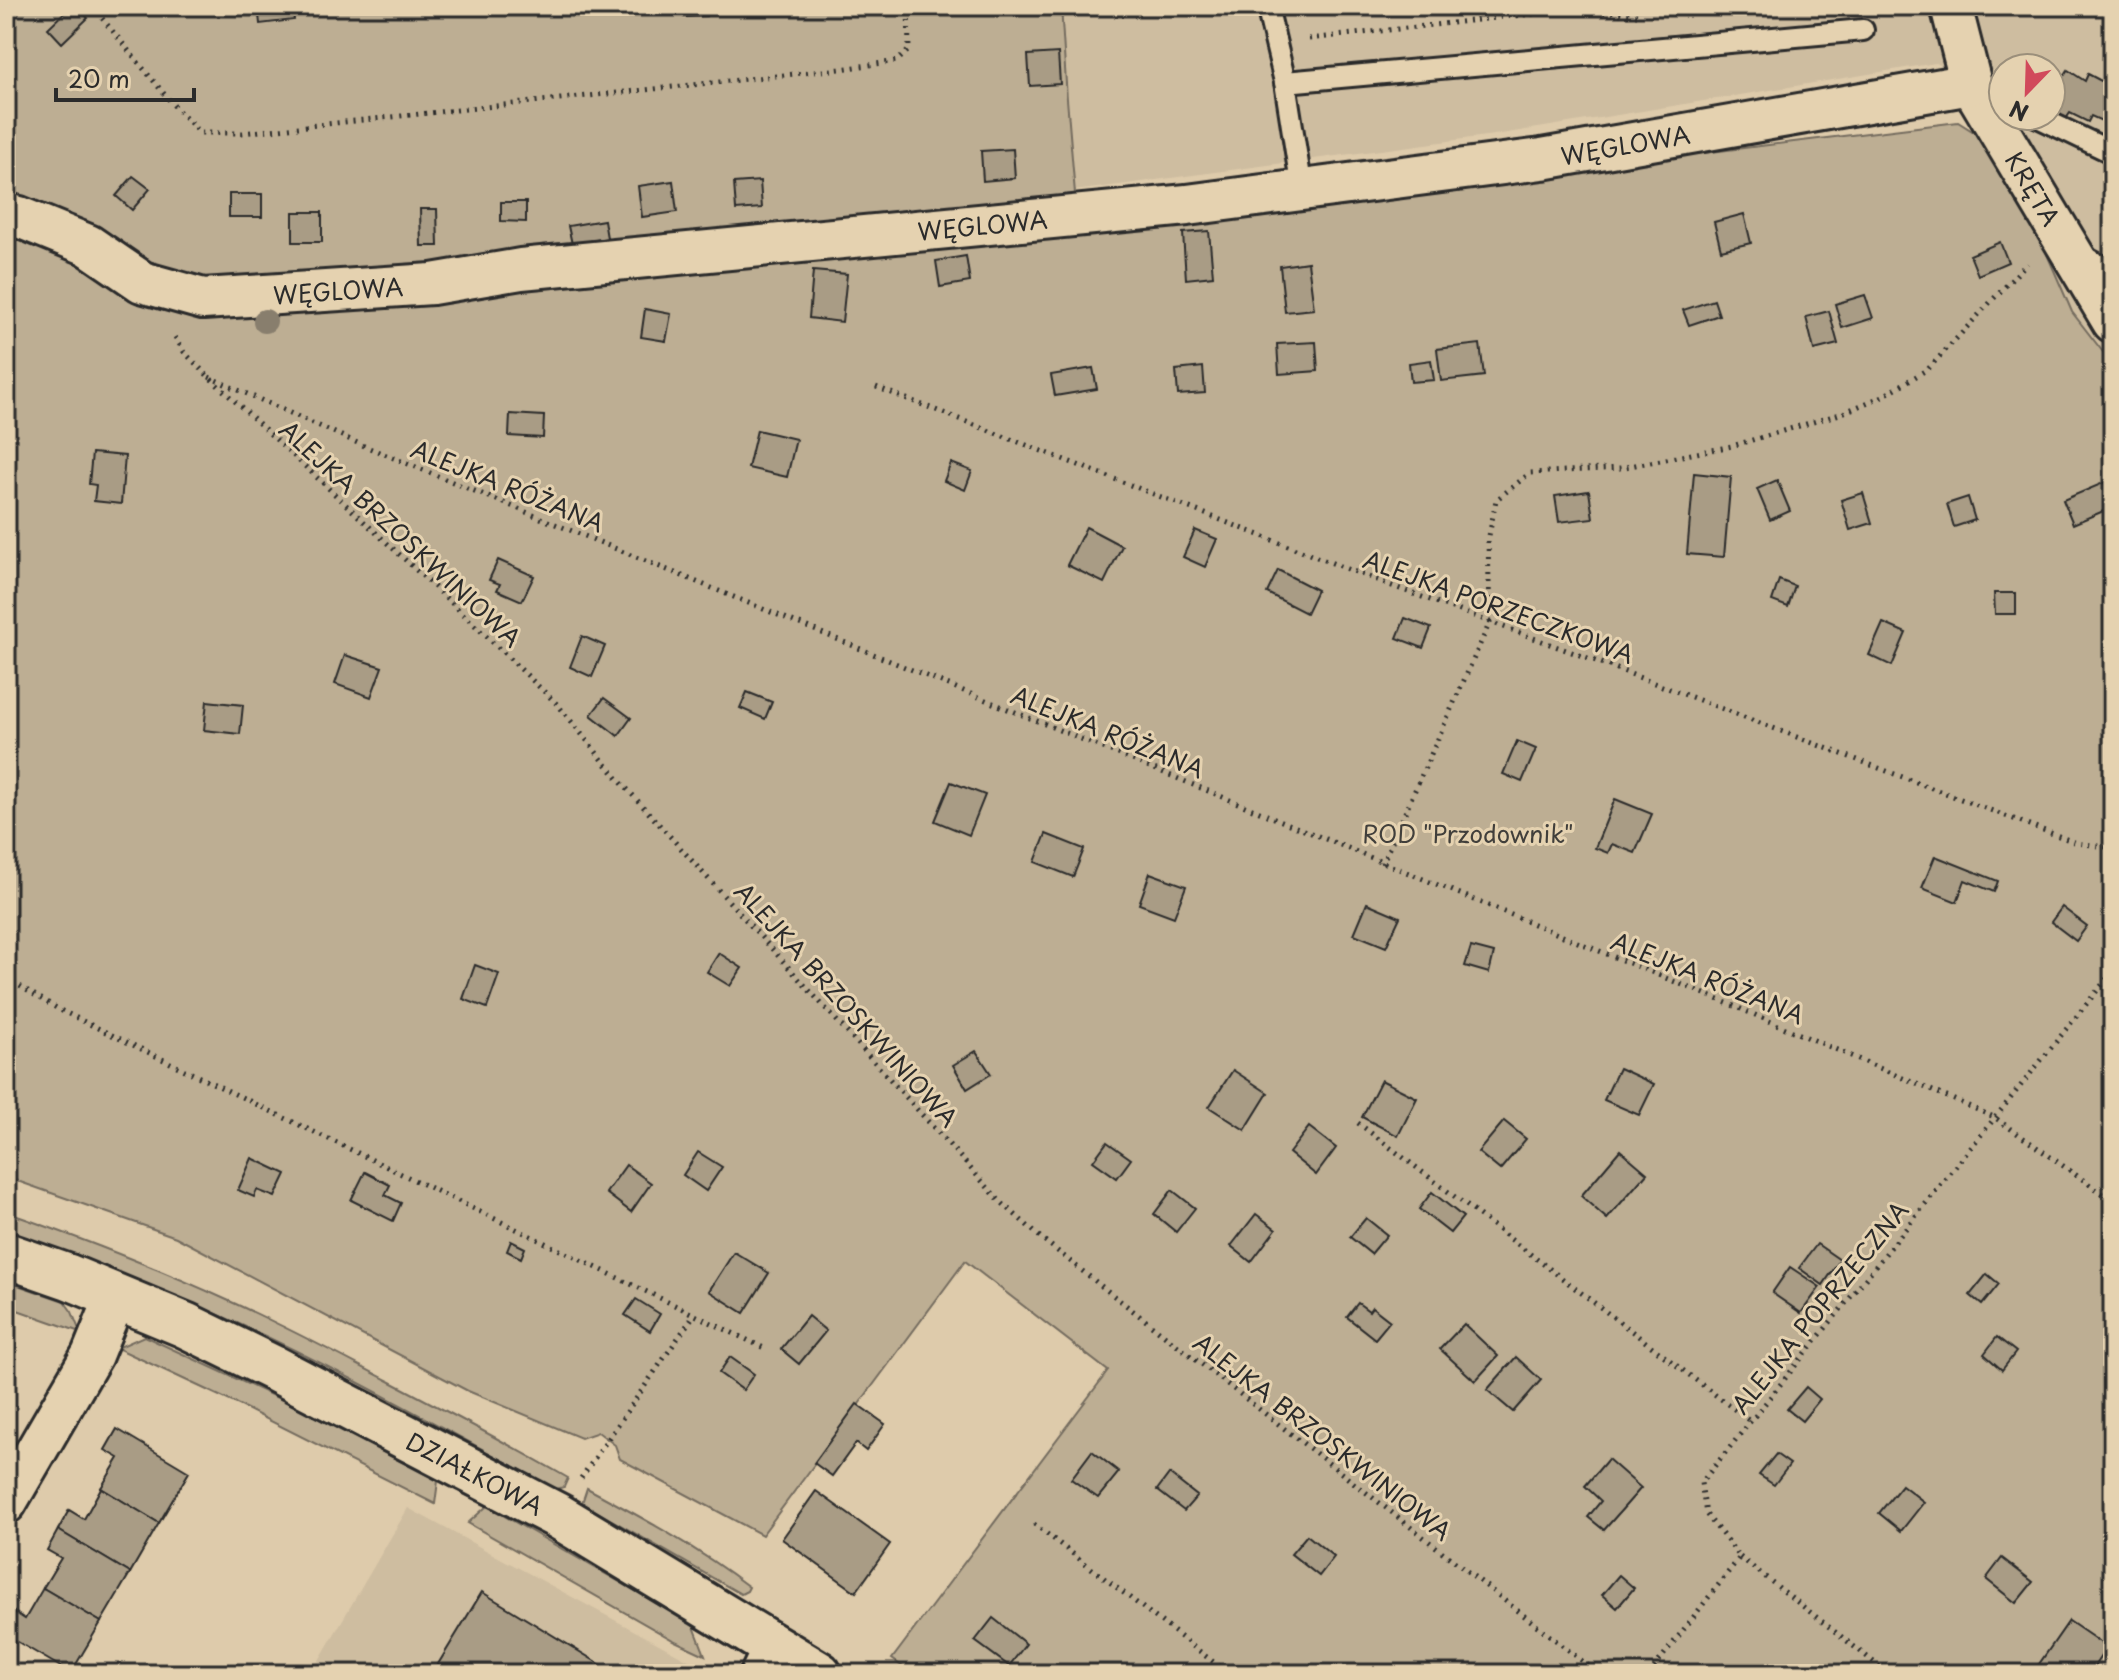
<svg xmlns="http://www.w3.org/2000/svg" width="2119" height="1680" viewBox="0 0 2119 1680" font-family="'Playpen Sans',sans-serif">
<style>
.built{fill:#cebda0;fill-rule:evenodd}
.green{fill:#bdae93;stroke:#746c5f;stroke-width:2}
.building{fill:#a99c85;stroke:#2b2b2b;stroke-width:2}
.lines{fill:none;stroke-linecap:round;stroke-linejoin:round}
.lane-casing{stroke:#2b2b2b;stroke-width:26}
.street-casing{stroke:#2b2b2b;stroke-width:46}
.secondary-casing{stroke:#2b2b2b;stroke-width:50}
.path{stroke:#2b2b2b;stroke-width:5;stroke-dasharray:2 6;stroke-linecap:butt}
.lane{stroke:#e5d2b0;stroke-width:20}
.street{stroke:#e5d2b0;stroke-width:40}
.secondary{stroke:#e5d2b0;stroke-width:44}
.tree{fill:#887e6d}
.labels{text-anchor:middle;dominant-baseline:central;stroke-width:6;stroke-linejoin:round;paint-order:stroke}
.street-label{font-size:24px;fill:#2b2b2b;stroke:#e5d2b0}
.park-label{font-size:24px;fill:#413f3b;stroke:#e5d2b0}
</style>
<rect width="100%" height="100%" fill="#decbab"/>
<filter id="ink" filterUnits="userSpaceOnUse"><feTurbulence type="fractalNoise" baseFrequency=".0125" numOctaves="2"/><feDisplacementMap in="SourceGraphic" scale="16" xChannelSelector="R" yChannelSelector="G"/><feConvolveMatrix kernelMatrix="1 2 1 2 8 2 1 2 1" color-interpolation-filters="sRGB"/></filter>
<g filter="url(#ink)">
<!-- built -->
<g class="built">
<path d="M1061,6h1052v359l-41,-53 -97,-229 3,-1 -42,-19 -435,71 -427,57zM2003,68h48v48h-48z"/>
<polygon points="408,1508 714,1674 311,1674"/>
</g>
<!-- green -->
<g class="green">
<polygon points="6,6 1061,6 1067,99 1078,229 1958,122 1977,134 2043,245 2072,312 2113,365 2113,1674 913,1674 892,1659 1108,1371 965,1261 762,1535 620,1459 615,1445 598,1432 581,1438 468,1391 176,1237 6,1177"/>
<path d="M6,1212c74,26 149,55 221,88 56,25 110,54 164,82 59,31 119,63 177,96l-4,9 -8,2c-106,-56 -210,-117 -319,-166 -75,-34 -153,-64 -231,-92z"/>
<polygon points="6,1281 64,1301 72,1312 80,1332 6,1306"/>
<polygon points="144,1336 308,1412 438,1481 435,1504 241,1406 117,1348"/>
<path d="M587,1488c56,30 111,60 162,99l-2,4 -6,3 -159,-91z"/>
<polygon points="487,1506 693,1624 705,1655 673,1640 468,1523"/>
</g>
<!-- building -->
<g class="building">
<polygon points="71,6 77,6 88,18 62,43 48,28"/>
<polygon points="258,6 292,6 294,20 260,24"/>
<polygon points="683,6 705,6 706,16 684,17"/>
<polygon points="1058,53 1060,84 1030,86 1028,55"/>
<polygon points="2068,70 2085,81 2088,74 2107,84 2110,77 2113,78 2113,140 2105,136 2111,125 2091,116 2088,122 2070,113 2066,119 2051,111 2051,80 2059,84"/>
<polygon points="1013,149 1015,178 983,181 981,151"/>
<polygon points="133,176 150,189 132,210 116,196"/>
<polygon points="673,181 677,212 642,217 638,186"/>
<polygon points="760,181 762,208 736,210 734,183"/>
<rect x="229" y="194" width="33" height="23"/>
<polygon points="501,202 526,202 526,222 501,221"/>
<polygon points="420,209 437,209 438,246 421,246"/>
<rect x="293" y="212" width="29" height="30"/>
<polygon points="1744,214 1751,243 1721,250 1714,222"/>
<polygon points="604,220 607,238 572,244 568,226"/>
<polygon points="1209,231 1213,276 1186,279 1183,233"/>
<polygon points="2000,242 2008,262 1978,275 1970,255"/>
<polygon points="966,256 970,282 940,287 936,261"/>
<polygon points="1308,262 1314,309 1285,312 1280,266"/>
<polygon points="813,271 847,274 842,322 809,318"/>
<polygon points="1865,295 1873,318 1842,328 1835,304"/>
<polygon points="1714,300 1719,315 1689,325 1683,310"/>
<polygon points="645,309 671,314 666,341 641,337"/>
<polygon points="1829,311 1838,344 1814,350 1806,317"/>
<polygon points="1316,342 1318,371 1279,374 1277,344"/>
<polygon points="1480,344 1484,376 1441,381 1437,349"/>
<polygon points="1431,360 1434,380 1411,382 1409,363"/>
<polygon points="1203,367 1205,393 1178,395 1176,370"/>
<polygon points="1093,368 1097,389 1055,396 1051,375"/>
<polygon points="510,414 544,416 543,438 509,436"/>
<polygon points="757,430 796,439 787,477 748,468"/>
<polygon points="92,453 125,456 121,504 94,501 96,485 89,484"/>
<polygon points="951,463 972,471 965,490 944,481"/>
<polygon points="1694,473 1731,477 1724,557 1687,554"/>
<polygon points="1777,480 1790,511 1770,520 1757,489"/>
<polygon points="2108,481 2113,493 2113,507 2073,524 2063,500"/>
<polygon points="1589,491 1593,518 1559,522 1555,496"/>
<polygon points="1863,493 1872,523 1850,530 1841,500"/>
<polygon points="1968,497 1975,520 1954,527 1947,504"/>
<polygon points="1086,527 1122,546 1104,583 1067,565"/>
<polygon points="1195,530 1217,539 1205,567 1183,557"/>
<polygon points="498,560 534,576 522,601 497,590 500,584 489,580"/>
<polygon points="1278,570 1317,590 1306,613 1267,593"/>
<polygon points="1779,580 1795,586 1788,607 1772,601"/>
<polygon points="1994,593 2016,593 2016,614 1995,614"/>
<polygon points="1405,618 1431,628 1423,648 1397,638"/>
<polygon points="1883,623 1906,633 1892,666 1869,655"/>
<polygon points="582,636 605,646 592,677 570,667"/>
<polygon points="345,655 382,667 371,697 335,684"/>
<polygon points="747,692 772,702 765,719 740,708"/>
<polygon points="604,698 631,718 618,736 591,715"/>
<polygon points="207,701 243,705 240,734 204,730"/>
<polygon points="1517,741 1536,749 1522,782 1503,774"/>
<polygon points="951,782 985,795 969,835 935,821"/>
<polygon points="1615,799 1652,814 1635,853 1612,844 1608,853 1595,848"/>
<polygon points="1046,834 1084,849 1073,877 1035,862"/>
<polygon points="1935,856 1998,881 1994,892 1965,880 1957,902 1922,888"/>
<polygon points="1150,873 1186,886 1174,917 1139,904"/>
<polygon points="1367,903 1400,917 1386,947 1354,934"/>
<polygon points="2062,907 2087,926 2076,941 2051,922"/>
<polygon points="1471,947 1494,953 1489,973 1465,966"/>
<polygon points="719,953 742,968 730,986 707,972"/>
<polygon points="475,965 499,974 487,1008 463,999"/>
<polygon points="976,1051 991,1074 967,1089 953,1065"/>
<polygon points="1619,1068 1654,1084 1639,1115 1604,1100"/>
<polygon points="1233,1070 1268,1093 1245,1130 1209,1107"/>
<polygon points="1381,1080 1417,1098 1398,1136 1362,1117"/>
<polygon points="1504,1121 1526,1139 1500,1170 1478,1152"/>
<polygon points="1309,1127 1336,1148 1316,1175 1289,1153"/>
<polygon points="1107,1142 1131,1159 1117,1178 1093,1161"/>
<polygon points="1620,1150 1647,1173 1607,1219 1581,1196"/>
<polygon points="698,1152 722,1167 706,1191 683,1175"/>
<polygon points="252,1158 286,1174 275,1197 257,1190 254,1197 238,1190"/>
<polygon points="626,1165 651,1183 631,1212 606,1193"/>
<polygon points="365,1172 390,1185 385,1195 401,1203 393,1221 351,1200"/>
<polygon points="1172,1190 1195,1208 1176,1232 1154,1214"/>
<polygon points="1432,1192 1463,1217 1450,1233 1419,1209"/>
<polygon points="1256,1214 1276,1229 1251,1262 1231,1246"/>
<polygon points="1366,1218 1387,1235 1371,1254 1350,1237"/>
<polygon points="511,1241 525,1248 521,1258 507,1251"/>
<polygon points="1817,1244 1840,1260 1823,1285 1799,1268"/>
<polygon points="734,1252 769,1273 744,1313 709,1291"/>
<polygon points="1790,1267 1820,1287 1801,1313 1772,1293"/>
<polygon points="1987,1274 1999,1284 1982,1305 1970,1295"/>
<polygon points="636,1299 660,1314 650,1331 625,1315"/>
<polygon points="1358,1303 1369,1311 1372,1307 1390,1321 1375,1339 1347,1317"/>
<polygon points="808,1316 826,1331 799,1364 781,1349"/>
<polygon points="1464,1324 1498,1356 1475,1381 1440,1349"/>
<polygon points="1997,1337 2016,1352 2002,1370 1984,1354"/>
<polygon points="730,1357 754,1374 743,1390 719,1373"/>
<polygon points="1516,1357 1541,1380 1513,1412 1487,1390"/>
<polygon points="1806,1387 1820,1399 1802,1421 1787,1409"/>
<polygon points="857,1404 885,1424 866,1451 856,1443 832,1476 814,1463"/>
<polygon points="117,1429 189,1472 159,1523 101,1488 119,1458 105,1450"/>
<polygon points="1092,1451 1119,1472 1098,1498 1071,1479"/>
<polygon points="1776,1454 1790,1464 1774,1485 1759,1475"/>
<polygon points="1608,1459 1641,1488 1604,1530 1588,1517 1601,1501 1585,1486"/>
<polygon points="1169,1474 1197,1496 1184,1511 1157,1490"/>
<polygon points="1902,1485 1924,1502 1901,1531 1879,1513"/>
<polygon points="101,1488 159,1523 130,1573 58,1530 69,1510 84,1519"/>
<polygon points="816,1491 890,1544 856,1592 782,1539"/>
<polygon points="58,1530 130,1573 101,1622 43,1588 61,1558 47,1550"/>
<polygon points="1307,1535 1334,1557 1319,1576 1291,1554"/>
<polygon points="2002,1558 2033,1582 2016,1603 1986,1579"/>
<polygon points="1619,1575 1634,1588 1617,1608 1602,1595"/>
<polygon points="43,1588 101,1622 71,1673 6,1635 6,1619 11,1610 25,1619"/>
<polygon points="482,1592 616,1674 432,1674"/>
<polygon points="993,1618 1026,1644 1009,1666 975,1641"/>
<polygon points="2069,1621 2107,1647 2089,1674 2048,1674 2037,1667"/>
</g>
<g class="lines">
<defs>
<g id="lane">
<polyline points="1267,6 1285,82 1863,30"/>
<polyline points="1285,82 1302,190"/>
<polyline points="2036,116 2113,153"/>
<polyline points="2080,255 2113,272"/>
<polyline points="750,1674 766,1640"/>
</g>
<g id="street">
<path id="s1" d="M1951,6l20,78 142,238"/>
<path id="s2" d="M6,214l13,3 69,28 54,37 61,17 229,-15 89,-15 666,-64 115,-15 240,-31 429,-75"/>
<polyline points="6,1503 92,1355 116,1296"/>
</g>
<g id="secondary">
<path id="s3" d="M6,1255l63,22 116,48 86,42 287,149 261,158"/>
</g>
</defs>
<!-- lane casing -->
<use href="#lane" class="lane-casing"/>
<!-- street casing -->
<use href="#street" class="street-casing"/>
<!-- secondary casing -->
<use href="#secondary" class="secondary-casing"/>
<!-- path -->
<g class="path">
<polyline points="92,6 175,107 200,133 242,133 841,69 897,61 909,50 908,6"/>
<polyline points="1309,39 1567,10 1637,15"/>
<polyline points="175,337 184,352 209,377 459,610 558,705 619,780 1000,1201 1040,1237 1100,1285 1599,1674"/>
<polyline points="209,377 362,445 1734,1006 1994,1117 2113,1201"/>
<polyline points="876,387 1384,583 1596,661 2077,843 2113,848"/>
<polyline points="1382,864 1490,622 1488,541 1496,500 1530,473 1620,468 1732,446 1840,414 1883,396 1928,369 2027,263"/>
<polyline points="6,978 60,1010 766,1349"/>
<polyline points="1358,1123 1751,1422"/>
<polyline points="581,1478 694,1315"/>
<polyline points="1034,1524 1229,1674"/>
<polyline points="1740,1557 1889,1674"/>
<polyline points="1649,1674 1740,1557 1706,1514 1701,1483 2113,971"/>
</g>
<!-- lane -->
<use href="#lane" class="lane"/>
<!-- street -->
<use href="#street" class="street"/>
<!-- secondary -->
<use href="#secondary" class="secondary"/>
</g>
<!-- trees -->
<circle class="tree" cx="265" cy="321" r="12"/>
</g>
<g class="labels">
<!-- street labels -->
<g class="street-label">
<text stroke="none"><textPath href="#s2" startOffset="1648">WĘGLOWA</textPath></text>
<text stroke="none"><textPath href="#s1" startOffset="202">KRĘTA</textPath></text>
<text stroke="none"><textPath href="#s2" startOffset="1000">WĘGLOWA</textPath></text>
<text stroke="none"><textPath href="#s2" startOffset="352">WĘGLOWA</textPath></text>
<text transform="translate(508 485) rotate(22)">ALEJKA RÓŻANA</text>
<text transform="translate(401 533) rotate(43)">ALEJKA BRZOSKWINIOWA</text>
<text transform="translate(1499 606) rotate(20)">ALEJKA PORZECZKOWA</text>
<text transform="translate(1108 731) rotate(22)">ALEJKA RÓŻANA</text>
<text transform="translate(1708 977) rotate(22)">ALEJKA RÓŻANA</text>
<text transform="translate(847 1004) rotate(48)">ALEJKA BRZOSKWINIOWA</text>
<text transform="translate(1819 1307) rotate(-51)">ALEJKA POPRZECZNA</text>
<text transform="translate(1323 1436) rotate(38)">ALEJKA BRZOSKWINIOWA</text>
<text stroke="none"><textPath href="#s3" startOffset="518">DZIAŁKOWA</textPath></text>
</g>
<!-- park labels -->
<g class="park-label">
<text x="1468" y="833">ROD "Przodownik"</text>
</g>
</g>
<!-- margin -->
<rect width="2119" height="1680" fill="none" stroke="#e5d2b0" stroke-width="32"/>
<rect x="16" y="16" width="2087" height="1648" fill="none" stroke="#2b2b2b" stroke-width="3" filter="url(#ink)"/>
<!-- north arrow -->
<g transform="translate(2027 92) rotate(203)"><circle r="38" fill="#e5d2b0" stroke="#9b8f7b" stroke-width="2"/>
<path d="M0-6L14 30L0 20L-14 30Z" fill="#d1495b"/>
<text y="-12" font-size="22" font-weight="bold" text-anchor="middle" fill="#2b2b2b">N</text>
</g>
<!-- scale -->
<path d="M56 88v12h138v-12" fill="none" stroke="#2b2b2b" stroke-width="4"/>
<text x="68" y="88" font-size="24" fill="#2b2b2b" stroke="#e5d2b0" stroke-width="6" paint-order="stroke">20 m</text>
</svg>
